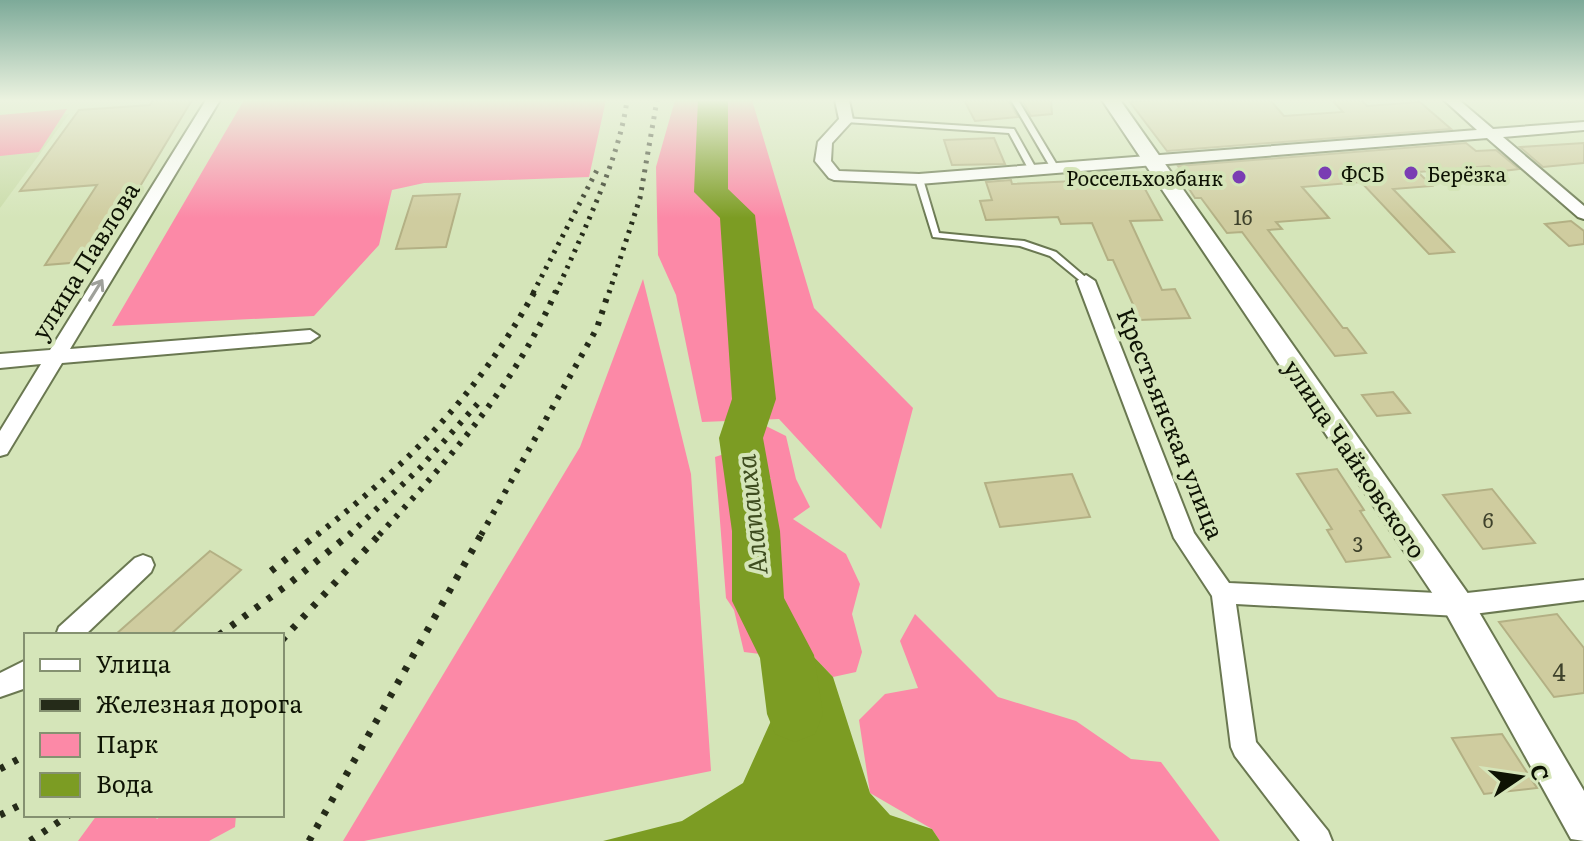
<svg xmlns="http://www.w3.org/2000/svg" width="1584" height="841" viewBox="0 0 1584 841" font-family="Literata,serif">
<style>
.built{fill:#cadca9}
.green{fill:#fc89a7}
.water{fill:#7c9c23}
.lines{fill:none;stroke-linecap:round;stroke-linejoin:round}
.river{fill:#7c9c23;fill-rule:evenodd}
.building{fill:#cfcc9f;stroke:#b3b084;stroke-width:2}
.service-casing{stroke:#6a7851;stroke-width:4}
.minor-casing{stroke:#6a7851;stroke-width:4}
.secondary-casing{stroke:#6a7851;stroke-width:4}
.service{fill:#fff;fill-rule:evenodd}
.minor{fill:#fff;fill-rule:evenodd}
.secondary{fill:#fff;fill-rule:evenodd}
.rail-far2{stroke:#252b19;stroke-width:5;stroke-dasharray:3 6;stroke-linecap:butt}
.rail-far1{stroke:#252b19;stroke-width:6;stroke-dasharray:4 8;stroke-linecap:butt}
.rail{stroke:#252b19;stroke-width:7;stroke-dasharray:5 10;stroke-linecap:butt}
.oneway{stroke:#9fa19b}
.poi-dot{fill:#7a3db3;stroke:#d5e5b9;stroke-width:3}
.labels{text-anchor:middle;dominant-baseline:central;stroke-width:8;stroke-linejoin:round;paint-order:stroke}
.far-poi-label{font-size:20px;fill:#0e1304;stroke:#d5e5b9;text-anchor:start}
.number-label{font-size:20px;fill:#3e412b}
.street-label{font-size:24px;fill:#0e1304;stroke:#d5e5b9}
.near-number-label{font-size:24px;fill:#3e412b}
.water-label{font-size:26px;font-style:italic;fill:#3e4c1f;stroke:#d5e5b9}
</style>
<rect width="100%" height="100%" fill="#d5e5b9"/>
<!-- built -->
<polygon class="built" points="69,114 0,208 0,119"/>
<!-- green -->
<g class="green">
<polygon points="244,100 606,100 589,177 424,183 392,190 379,245 314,316 112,326"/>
<polygon points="675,100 752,100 814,308 913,408 881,529 779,419 702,422 676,295 658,255 656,167"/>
<polygon points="67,109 39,152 0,156 0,115"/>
<polygon points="643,279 691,474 711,771 364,841 343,841 580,447"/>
<polygon points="760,423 786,436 796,479 810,507 793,519 846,554 860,584 852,614 862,652 856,672 833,677 813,656 798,628 767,597 773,578 758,486 771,479 752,456 747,432"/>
<polygon points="727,453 743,597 769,646 767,655 744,652 734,610 726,598 715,457"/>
<polygon points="915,614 998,697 1076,721 1131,759 1161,762 1220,841 940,841 932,829 870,793 859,720 885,694 918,688 900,641"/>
<polygon points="97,815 153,815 157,819 163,815 236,815 235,827 209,841 78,841"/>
</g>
<!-- water -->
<polygon class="water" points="787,655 813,656 833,677 870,793 890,815 932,829 940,841 603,841 682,821 743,783 775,712 765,664"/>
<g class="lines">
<!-- river -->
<polygon class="river" points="698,100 728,100 728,189 755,215 776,399 763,438 780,531 784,598 814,655 823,714 815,734 795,742 775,734 767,714 760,658 732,601 732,531 719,438 732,399 720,218 694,192"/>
</g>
<!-- building -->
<g class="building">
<polygon points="153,100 192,100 95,261 45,265 97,185 20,191 79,110 150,105"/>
<polygon points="964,100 1008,100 1018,117 975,121"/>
<polygon points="1022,100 1051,100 1052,114 1031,116"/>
<polygon points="1153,100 1270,100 1284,116 1343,112 1332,100 1361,100 1367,106 1420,102 1451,129 1167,151 1130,102"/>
<polygon points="994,138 1005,164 952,165 944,140"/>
<polygon points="1466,143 1476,151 1496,150 1519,169 1495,172 1489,166 1418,172 1432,186 1393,189 1454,252 1429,254 1361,182 1302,187 1329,218 1276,222 1282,229 1268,230 1343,328 1347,328 1366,353 1335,356 1242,232 1227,233 1201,198 1195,198 1178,172 1182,172 1178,166"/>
<polygon points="1584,143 1584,163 1543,167 1520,147"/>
<polygon points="1139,178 1162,220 1130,221 1162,290 1175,289 1190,318 1140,320 1113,260 1108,260 1092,223 1061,224 1058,217 986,220 980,201 992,200 986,182 1011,180 1012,184"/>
<polygon points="460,194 446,247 396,249 413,196"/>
<polygon points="1571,221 1584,231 1584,244 1569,246 1545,224"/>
<polygon points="1393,392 1410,413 1377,416 1362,395"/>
<polygon points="1337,469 1364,510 1360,511 1390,557 1346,562 1327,530 1332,529 1297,474"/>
<polygon points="1072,474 1090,517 1000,527 985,483"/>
<polygon points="1492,489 1535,543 1483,549 1443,495"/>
<polygon points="210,551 241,570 170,635 115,635"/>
<polygon points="1557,614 1584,648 1584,693 1554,697 1499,622"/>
<polygon points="1502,734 1537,788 1484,794 1452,738"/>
</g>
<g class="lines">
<defs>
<g id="service">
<polygon points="1011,100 1018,100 1060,170 1059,172 1053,172 1052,170"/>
<polygon points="843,118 1014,129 1038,172 1034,174 1031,174 1009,133 846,122 842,120"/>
<polygon points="916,177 922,177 923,179 939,233 1024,241 1056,252 1090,281 1086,284 1083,283 1050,256 1020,246 933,237 915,179"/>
</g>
<g id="minor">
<polygon points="206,100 220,100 70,349 310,330 319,336 310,342 62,363 7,454 0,456 0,431 41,364 0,368 0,354 50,350"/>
<polygon points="835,100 849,100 853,120 832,143 831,161 839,171 919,174 1477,130 1444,100 1459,100 1493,129 1584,122 1584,130 1503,137 1584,206 1584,219 1578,217 1487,138 919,184 834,180 829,178 815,161 818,142 839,119"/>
<polygon points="1086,275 1095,281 1194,533 1229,583 1458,594 1584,580 1584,600 1458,616 1236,604 1256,742 1328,831 1332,841 1300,841 1235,756 1231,747 1212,596 1174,538 1077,281"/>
<polygon points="143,555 151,558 154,565 151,572 85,635 56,635 59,627 135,558"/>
<polygon points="26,660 26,688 0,697 0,673"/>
</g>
<polygon id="secondary" points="1102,100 1120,100 1469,595 1584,791 1584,841 1571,839 1447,615"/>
</defs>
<!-- service casing -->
<use href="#service" class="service-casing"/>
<!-- minor casing -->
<use href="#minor" class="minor-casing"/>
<!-- secondary casing -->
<use href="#secondary" class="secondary-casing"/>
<!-- service -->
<use href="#service" class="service"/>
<!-- minor -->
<use href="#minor" class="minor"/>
<!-- secondary -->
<use href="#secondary" class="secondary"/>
<!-- rail-far2 -->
<g class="rail-far2">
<polyline points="533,293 597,170"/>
<path d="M556,293c25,-58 63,-131 71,-193"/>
<polyline points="609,293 640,198 657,100"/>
</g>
<!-- rail-far1 -->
<g class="rail-far1">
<path d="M317,535c94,-74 159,-138 218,-244"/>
<polyline points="349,535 421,467 480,401"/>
<path d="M379,535c69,-74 136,-150 177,-244"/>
<polyline points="481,535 597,328 609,291"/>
</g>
<!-- rail -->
<g class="rail">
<polyline points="271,571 319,533"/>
<polyline points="219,635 290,583 351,533"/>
<polyline points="282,640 381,533"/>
<polyline points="0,769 26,755"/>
<polyline points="0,815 26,802"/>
<polyline points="30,841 69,815"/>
<polyline points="309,841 482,533"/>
</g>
</g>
<!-- one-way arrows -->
<defs><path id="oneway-shaft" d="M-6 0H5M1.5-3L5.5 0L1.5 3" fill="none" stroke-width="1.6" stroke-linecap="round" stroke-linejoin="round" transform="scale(2)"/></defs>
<use class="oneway" href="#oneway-shaft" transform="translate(96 290) rotate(-58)"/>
<!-- sky -->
<linearGradient id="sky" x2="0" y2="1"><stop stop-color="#7daa99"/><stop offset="0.46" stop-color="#ecf3e0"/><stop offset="1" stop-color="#ecf3e0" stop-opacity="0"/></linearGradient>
<rect width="1584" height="218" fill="url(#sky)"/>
<!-- markers -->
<g class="poi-dot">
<circle cx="1325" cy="173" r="8"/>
<circle cx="1411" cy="173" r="8"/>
<circle cx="1239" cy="177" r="8"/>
</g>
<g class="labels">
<!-- far-poi labels -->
<g class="far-poi-label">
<text x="1341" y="173">ФСБ</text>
<text x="1427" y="173">Берёзка</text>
<text x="1223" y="177" text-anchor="end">Россельхозбанк</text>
</g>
<!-- number labels -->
<g class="number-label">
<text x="1243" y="216">16</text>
<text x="1488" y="519">6</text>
<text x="1358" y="543">3</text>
</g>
<!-- street labels -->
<g class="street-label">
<text transform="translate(84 260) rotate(-58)">улица Павлова</text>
<text transform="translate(1172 423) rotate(68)">Крестьянская улица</text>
<text transform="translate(1356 458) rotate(56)">улица Чайковского</text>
</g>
<!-- near-number labels -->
<g class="near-number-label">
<text x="1559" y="670">4</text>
</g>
<!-- water labels -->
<g class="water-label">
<text transform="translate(750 515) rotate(-96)">Алапаиха</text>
</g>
</g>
<!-- legend -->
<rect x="24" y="633" width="260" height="184" fill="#d5e5b9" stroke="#859171" stroke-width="2"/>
<rect x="40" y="659" width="40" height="12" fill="#ffffff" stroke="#859171" stroke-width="2"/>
<text x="96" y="673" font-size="24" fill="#0e1304">Улица</text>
<rect x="40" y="699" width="40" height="12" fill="#252b19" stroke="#859171" stroke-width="2"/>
<text x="96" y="713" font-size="24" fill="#0e1304">Железная дорога</text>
<rect x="40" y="733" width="40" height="24" fill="#fc89a7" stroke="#859171" stroke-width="2"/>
<text x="96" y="753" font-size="24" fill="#0e1304">Парк</text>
<rect x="40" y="773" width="40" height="24" fill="#7c9c23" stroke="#859171" stroke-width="2"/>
<text x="96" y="793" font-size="24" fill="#0e1304">Вода</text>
<!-- north arrow -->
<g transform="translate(1520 777) rotate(77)" stroke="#d5e5b9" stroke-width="6" paint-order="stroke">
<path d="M0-6L14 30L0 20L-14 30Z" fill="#0e1304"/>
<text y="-12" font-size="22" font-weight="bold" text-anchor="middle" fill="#0e1304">С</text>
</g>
</svg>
